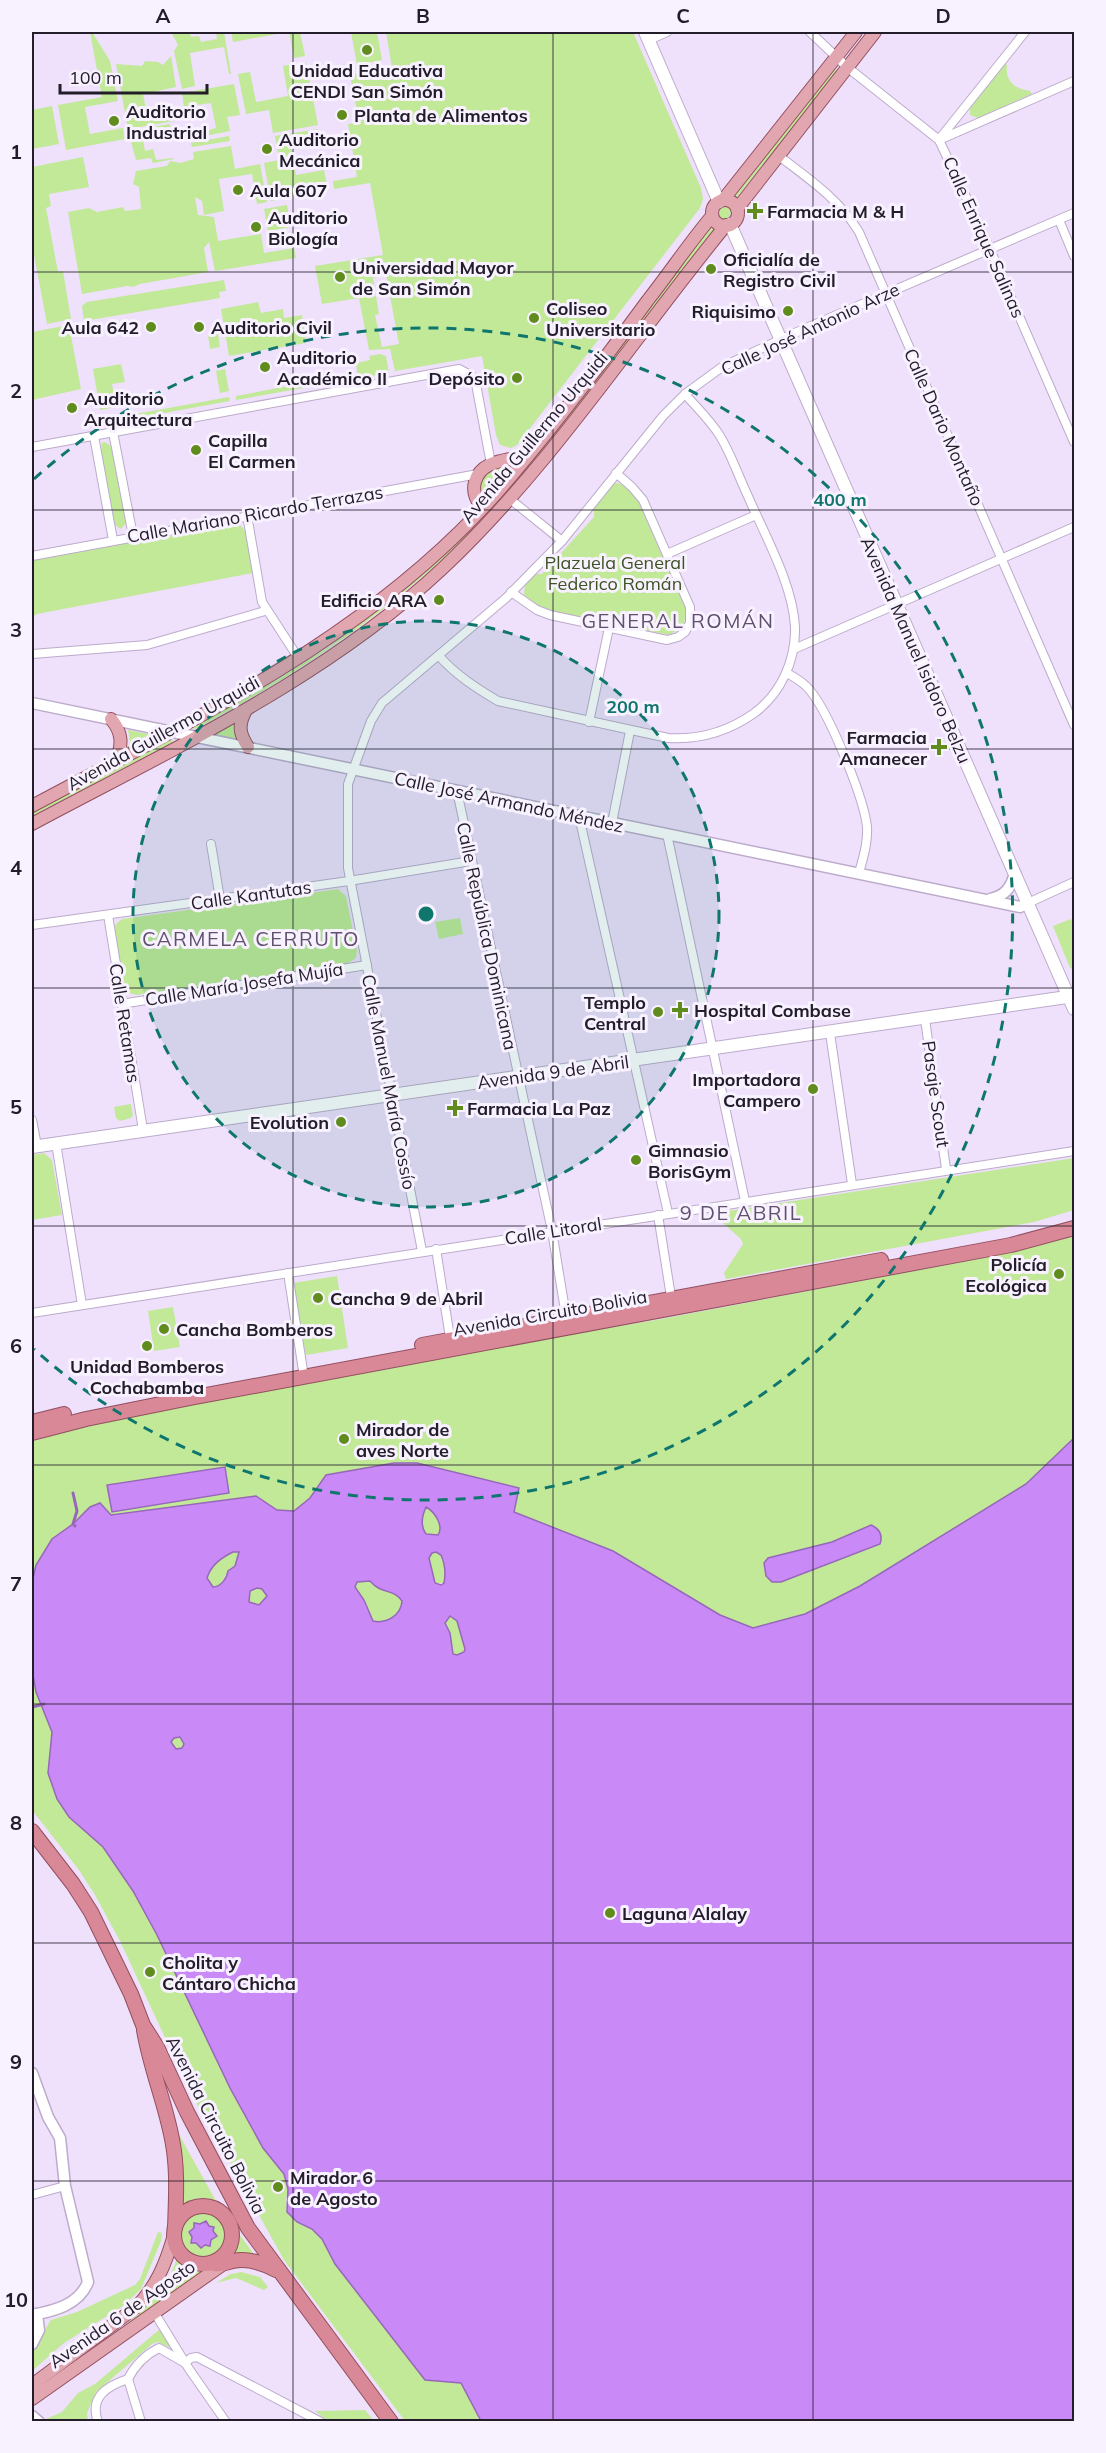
<svg xmlns="http://www.w3.org/2000/svg" width="1106" height="2453" viewBox="0 0 1106 2453" font-family="Mulish,sans-serif">
<style>
.green{fill:#c1e997;fill-rule:evenodd}
.water{fill:#c989f7;stroke:#9768b9;stroke-width:1.5;fill-rule:evenodd}
.lines{fill:none;stroke-linecap:round;stroke-linejoin:round}
.stream{stroke:#9768b9;stroke-width:3}
.minor-casing{stroke:#bcabcb;stroke-width:10}
.tertiary-casing{stroke:#bcabcb;stroke-width:13}
.secondary-casing{stroke:#bcabcb;stroke-width:14}
.primary-casing{stroke:#934f5f;stroke-width:14}
.trunk-casing{stroke:#934f5f;stroke-width:16}
.minor{stroke:#fff;stroke-width:8}
.tertiary{stroke:#fff;stroke-width:10}
.secondary{stroke:#fff;stroke-width:12}
.primary{stroke:#e2a6b0;stroke-width:12}
.trunk{stroke:#d88896;stroke-width:14}
.grid{fill:none;stroke:#231c29;stroke-width:1.5;stroke-opacity:0.55}
.ring{fill:none;stroke:#0f766e;stroke-width:3;stroke-dasharray:10 8}
.poi-dot{fill:#608c1e;stroke:#f8f1ff;stroke-width:2}
.labels{text-anchor:middle;dominant-baseline:central;stroke-width:6;stroke-linejoin:round;paint-order:stroke}
.poi-label{font-size:18px;font-weight:bold;fill:#231c29;stroke:#f8f1ff;text-anchor:start}
.street-label{font-size:18px;fill:#231c29;stroke:#f8f1ff}
.park-label{font-size:18px;fill:#3c5221;stroke:#f8f1ff}
.neighbourhood-label{font-size:20px;letter-spacing:1.5px;fill:#60506d;stroke:#f8f1ff}
.centre{fill:#0f766e;stroke:#f8f1ff;stroke-width:3}
.ring-label{font-size:18px;text-anchor:middle;font-weight:bold;fill:#0f766e;stroke:#f8f1ff;stroke-width:6;stroke-linejoin:round;paint-order:stroke}
.neatline{fill:none;stroke:#231c29;stroke-width:2}
.grid-label{font-size:20px;text-anchor:middle;font-weight:bold;fill:#231c29}
</style>
<rect width="100%" height="100%" fill="#efe0fc"/>
<!-- green -->
<g class="green">
<polygon points="90,32 94,32 94,35 110,61 118,101 85,107 90,134 123,128 125,139 66,150 58,105 102,97"/>
<polygon points="171,32 190,32 191,37 199,36 201,42 217,39 216,32 224,32 231,74 229,74 224,47 190,53 195,86 182,89 174,51 178,45"/>
<polygon points="231,32 288,32 233,42"/>
<polygon points="289,32 300,32 305,56 294,58"/>
<polygon points="351,32 377,32 382,60 357,65"/>
<path d="M386,32h247l68,156 2,11 -3,9 -183,237 -6,3 -11,-3 -4,-10 -14,-79 -87,15 -5,-22 -21,1 -10,-52 -37,6 -7,-38 68,-11 -13,-72 -36,6 -1,-8 24,-4 -9,-53 11,-2 -9,-47 42,-7zM386,275l13,69 -17,3 -7,-32 4,-1 -6,-36z"/>
<polygon points="171,56 176,87 143,94 148,120 164,117 165,119 173,117 174,121 128,129 116,64 142,66 145,61 158,62 163,65"/>
<polygon points="306,62 318,125 273,133 269,110 246,114 238,74 250,72 256,102 288,96 283,66"/>
<path d="M1005,64l2,1c-2,16 8,24 23,26l2,3 -54,24 -8,-3v-7z"/>
<polygon points="834,68 838,71 737,197 735,197 734,195"/>
<polygon points="234,84 240,115 227,117 230,131 190,139 189,135 216,128 211,103 184,107 182,93"/>
<polygon points="52,106 59,144 32,149 32,110"/>
<polygon points="170,124 171,131 152,134 152,138 143,140 145,151 153,149 156,160 173,158 174,159 153,163 151,158 136,160 128,131"/>
<polygon points="318,129 320,140 291,146 296,175 324,170 328,191 319,193 318,191 271,201 264,163 279,160 275,136"/>
<polygon points="229,136 230,141 192,147 191,143"/>
<polygon points="231,146 235,169 260,164 267,202 257,204 252,174 219,179 224,211 204,215 202,201 195,197 198,215 214,217 218,241 261,234 264,253 294,248 296,258 215,271 209,242 204,248 208,272 140,284 133,287 127,286 82,294 68,212 89,208 97,212 123,207 125,211 141,209 139,187 133,184 136,171 167,166 170,161 180,163 194,159 193,152"/>
<polygon points="83,157 89,187 49,194 51,206 46,208 58,272 63,271 71,319 47,324 32,244 32,167"/>
<polygon points="287,205 291,227 268,231 264,209"/>
<circle cx="724" cy="212" r="7"/>
<path d="M711,224l5,5 -10,9c-53,72 -106,144 -163,212 -26,32 -52,63 -82,92 -79,75 -169,136 -266,187l-4,-1 84,-47 55,-35 58,-45 70,-61z"/>
<polygon points="224,280 226,291 219,292 220,298 84,321 82,306 87,302"/>
<polygon points="258,302 261,313 283,309 284,318 302,315 306,343 229,356 221,309"/>
<polygon points="69,325 81,389 32,400 32,332"/>
<polygon points="218,333 220,347 210,349 208,335"/>
<polygon points="380,354 386,356 389,373 358,378 356,363 370,360 369,356"/>
<polygon points="121,364 125,382 112,384 116,407 100,410 93,369"/>
<polygon points="225,369 229,391 220,393 216,371"/>
<polygon points="336,377 337,382 236,400 236,396"/>
<polygon points="229,397 230,401 120,421 119,417"/>
<polygon points="105,442 111,446 126,523 121,529 115,525 101,449 102,443"/>
<polygon points="507,465 508,468 482,499 478,489 484,473"/>
<path d="M617,483c10,2 16,12 22,20l47,106 -2,16 -14,10 -113,-22 -19,-8 -14,-10 1,-11 8,-10h9l52,-57v-11l18,-22z"/>
<path d="M236,523c15,5 14,36 17,50l-216,41 -5,3v-58z"/>
<polygon points="234,722 233,730 237,739 211,734"/>
<polygon points="128,730 153,735 127,749 130,742"/>
<polygon points="171,738 173,742 32,816 32,812"/>
<polygon points="338,889 346,896 357,951 356,958 347,964 137,995 129,993 125,988 114,930 116,924 122,919"/>
<polygon points="460,918 463,934 439,939 435,922"/>
<polygon points="1071,919 1074,927 1074,970 1070,968 1053,926"/>
<polygon points="131,1104 133,1115 131,1118 120,1121 116,1118 114,1107"/>
<polygon points="44,1153 52,1160 62,1215 32,1220 32,1155"/>
<polygon points="1074,1158 1074,1210 1034,1222 726,1279 724,1273 743,1244 741,1239 716,1217 715,1213"/>
<polygon points="1074,1236 1074,1438 1026,1484 860,1586 805,1614 753,1628 720,1615 613,1551 514,1512 519,1488 417,1463 394,1463 326,1475 310,1498 294,1511 277,1510 256,1496 111,1515 90,1507 73,1524 52,1539 36,1565 32,1583 32,1442 73,1428 500,1346 656,1320 1018,1251"/>
<polygon points="337,1276 348,1348 306,1355 293,1283"/>
<polygon points="173,1307 180,1347 154,1351 148,1311"/>
<path d="M426,1507c9,5 18,18 12,28l-12,-1c-6,-8 -4,-18 0,-27z"/>
<path d="M233,1552h6v5l-4,9 -5,2 -10,17 -7,2 -6,-9c5,-13 14,-20 26,-26z"/>
<path d="M436,1552l5,3c4,9 5,18 3,28h-9l-7,-25 4,-5z"/>
<path d="M371,1581c10,13 22,7 31,20 -1,14 -15,23 -29,20l-9,-21 -9,-13 2,-5z"/>
<circle cx="257" cy="1596" r="9"/>
<polygon points="450,1616 457,1621 465,1649 464,1652 457,1655 453,1654 451,1641 445,1623"/>
<polygon points="32,1669 36,1692 52,1732 48,1773 69,1817 103,1847 133,1891 157,1935 230,2088 263,2148 284,2174 288,2189 286,2199 287,2212 297,2222 312,2229 322,2239 335,2264 425,2380 461,2383 481,2421 405,2421 284,2260 190,2091 120,1941 95,1895 79,1870 32,1810"/>
<circle cx="178" cy="1743" r="7"/>
<polygon points="177,2131 216,2201 197,2198 182,2207 183,2183"/>
<circle cx="203" cy="2235" r="23"/>
<polygon points="158,2232 162,2233 161,2241 141,2289 123,2306 64,2343 32,2371 32,2350 51,2320 77,2312 135,2285 140,2279"/>
<polygon points="239,2234 254,2254 231,2254"/>
<path d="M177,2257l8,8 19,6 -76,52c21,-19 42,-38 49,-66z"/>
<polygon points="241,2272 260,2277 268,2287 264,2290 236,2278 216,2283 231,2274"/>
<polygon points="160,2329 177,2351 158,2342 152,2344 96,2392 87,2413 88,2421 39,2422 62,2412 78,2393 95,2384"/>
<polygon points="365,2410 374,2421 328,2421 315,2411"/>
</g>
<!-- water -->
<g class="water">
<path d="M1074,1438v983h-593l-20,-38 -36,-3 -90,-116 -13,-25 -10,-10 -15,-7 -10,-10 1,-23 -4,-15 -21,-26 -33,-60 -73,-153 -24,-44 -30,-44 -34,-30 -12,-18 -9,-26 4,-41 -16,-40 -4,-23v-86l4,-18 16,-26 21,-15 17,-17 10,-4 11,12 145,-19 21,14 17,1 16,-13 16,-23 68,-12h23l102,25 -5,24 99,39 107,64 33,13 52,-14 55,-28 166,-102zM426,1507c9,5 18,19 12,28l-12,-1c-6,-8 -4,-18 0,-27zM233,1552h6l-4,14 -7,5c-1,7 -7,16 -15,16l-6,-9c4,-13 14,-20 26,-26zM436,1552l5,3c4,9 5,18 3,28l-3,2 -6,-2 -6,-25 3,-5zM370,1581c12,14 23,7 32,20 -1,14 -15,23 -29,20l-9,-21 -9,-13 2,-5zM257,1588l5,1 5,7 -8,9 -10,-3 1,-11zM450,1616l7,5 8,28 -1,3 -7,3 -4,-1 -3,-21 -5,-10zM180,1737l4,7 -2,4 -6,1 -5,-7 3,-4z"/>
<polygon points="225,1467 229,1493 112,1512 107,1485"/>
<path d="M871,1525c9,4 12,10 9,19l-99,38h-9l-6,-6 -2,-13 4,-5 64,-16z"/>
<polygon points="206,2221 209,2226 214,2227 213,2231 217,2236 211,2240 210,2246 205,2245 201,2248 196,2243 191,2243 192,2237 189,2232 194,2228 194,2223 200,2224"/>
</g>
<g class="lines">
<!-- stream -->
<g class="stream">
<polyline points="73,1493 77,1511 73,1524 75,1526"/>
<polyline points="32,1707 44,1704"/>
</g>
<defs>
<g id="minor">
<polyline points="810,32 847,67 939,140 982,231 1074,442"/>
<polyline points="649,40 667,32"/>
<polyline points="941,137 1025,32"/>
<polyline points="939,140 1074,81"/>
<path d="M779,156c30,23 60,43 80,76l215,493"/>
<polyline points="1059,220 1074,256"/>
<polyline points="113,432 133,536"/>
<polyline points="94,436 113,540"/>
<polyline points="32,447 459,369 472,376 476,384 491,464"/>
<polyline points="510,499 562,541"/>
<polyline points="247,515 262,602 299,659"/>
<polyline points="667,554 756,515"/>
<polyline points="32,556 478,474"/>
<polyline points="511,592 537,610 550,615 667,640 678,637 685,632 690,623 690,607 643,500 632,487 616,473"/>
<polyline points="794,649 1074,527"/>
<polyline points="32,654 147,645 265,611"/>
<path d="M439,656c17,19 37,32 59,45l170,37c32,2 59,-6 85,-24 28,-20 43,-54 42,-87 -2,-43 -31,-93 -48,-133 -9,-19 -16,-40 -27,-58 -9,-15 -23,-28 -35,-42"/>
<path d="M787,673c7,4 14,8 19,13 21,20 58,112 61,141 1,16 -4,31 -8,46"/>
<polyline points="589,722 609,628"/>
<polyline points="457,791 552,1231 567,1322"/>
<polyline points="579,816 668,1213"/>
<polyline points="612,823 630,731"/>
<polyline points="667,834 745,1201"/>
<polyline points="211,844 220,899"/>
<polyline points="1028,903 1074,882"/>
<polyline points="108,915 143,1130"/>
<polyline points="32,925 349,881 471,861"/>
<polyline points="121,1004 367,965"/>
<polyline points="925,1019 946,1169"/>
<polyline points="830,1033 852,1184"/>
<polyline points="32,1120 37,1146"/>
<polyline points="56,1143 82,1305"/>
<polyline points="658,1215 672,1303"/>
<polyline points="436,1249 451,1344"/>
<polyline points="422,1251 348,868 348,784 371,721 382,703 506,598 562,541 663,416 685,394 722,367 790,335 1074,213"/>
<polyline points="288,1273 304,1377"/>
<polyline points="32,1313 1074,1151"/>
<polyline points="32,2195 65,2186"/>
<polyline points="154,2312 189,2369 226,2422"/>
<polyline points="185,2363 191,2358 197,2357 321,2422"/>
<polyline points="128,2379 141,2422"/>
<path d="M98,2422c-9,-25 9,-36 30,-43 7,-14 17,-24 31,-31l26,15"/>
</g>
<g id="tertiary">
<polyline points="32,703 1020,907 1028,903"/>
<path d="M990,899c15,-3 21,-11 25,-26"/>
<path d="M32,2073l16,44 12,21 5,48 23,96c-9,23 -34,29 -56,33"/>
<polyline points="32,2344 39,2330 37,2314"/>
<polyline points="32,2416 39,2422"/>
</g>
<g id="secondary">
<polyline points="645,32 719,202"/>
<polyline points="730,224 1074,1009"/>
<polyline points="32,1147 1074,996"/>
</g>
<g id="primary">
<polyline points="723,200 856,32"/>
<circle cx="725" cy="213" r="13"/>
<polyline points="737,209 875,32"/>
<path d="M482,508c-6,-8 -10,-16 -7,-26 6,-23 34,-21 52,-27"/>
<path d="M246,710c-8,15 -7,23 2,37"/>
<path d="M111,719c12,14 11,25 6,41"/>
<path d="M32,806c168,-90 341,-171 469,-318 52,-60 100,-124 147,-188 22,-28 42,-58 64,-84"/>
<path d="M32,824c142,-76 293,-145 411,-256 108,-102 189,-228 283,-343"/>
<path d="M32,2385l103,-77c21,-20 31,-45 39,-73"/>
<polyline points="32,2399 222,2265 226,2252"/>
</g>
<g id="trunk">
<polyline points="422,1345 881,1260"/>
<polyline points="32,1422 64,1414"/>
<polyline points="32,1433 86,1419 190,1398 1011,1245 1074,1228"/>
<polyline points="32,1831 73,1884 91,1912 131,1994 143,2025 157,2047 187,2112 248,2228 391,2422"/>
<path d="M144,2030c6,37 21,72 28,109 6,29 4,59 3,89"/>
<circle cx="203" cy="2235" r="29"/>
<path d="M214,2264c8,1 11,-1 19,-3 15,-3 30,2 43,9"/>
</g>
</defs>
<!-- minor casing -->
<use href="#minor" class="minor-casing"/>
<!-- tertiary casing -->
<use href="#tertiary" class="tertiary-casing"/>
<!-- secondary casing -->
<use href="#secondary" class="secondary-casing"/>
<!-- primary casing -->
<use href="#primary" class="primary-casing"/>
<!-- trunk casing -->
<use href="#trunk" class="trunk-casing"/>
<!-- minor -->
<use href="#minor" class="minor"/>
<!-- tertiary -->
<use href="#tertiary" class="tertiary"/>
<!-- secondary -->
<use href="#secondary" class="secondary"/>
<!-- primary -->
<use href="#primary" class="primary"/>
<!-- trunk -->
<use href="#trunk" class="trunk"/>
</g>
<!-- grid -->
<path class="grid" d="M293,32v2390M553,32v2390M813,32v2390M32,272h1042M32,510h1042M32,749h1042M32,988h1042M32,1226h1042M32,1465h1042M32,1704h1042M32,1943h1042M32,2181h1042"/>
<!-- distance rings -->
<circle cx="426" cy="914" r="293" fill="#0f766e" fill-opacity=".12"/>
<g class="ring">
<circle cx="426" cy="914" r="293"/>
<path d="M34 479A586 586 0 1 1 34 1349"/>
</g>
<!-- markers -->
<g class="poi-dot">
<circle cx="367" cy="50" r="6"/>
<circle cx="342" cy="115" r="6"/>
<circle cx="114" cy="121" r="6"/>
<circle cx="267" cy="149" r="6"/>
<circle cx="238" cy="190" r="6"/>
<path d="M752 202h6v6h6v6h-6v6h-6v-6h-6v-6h6z"/>
<circle cx="256" cy="227" r="6"/>
<circle cx="711" cy="269" r="6"/>
<circle cx="340" cy="277" r="6"/>
<circle cx="788" cy="311" r="6"/>
<circle cx="534" cy="318" r="6"/>
<circle cx="151" cy="327" r="6"/>
<circle cx="199" cy="327" r="6"/>
<circle cx="265" cy="367" r="6"/>
<circle cx="517" cy="378" r="6"/>
<circle cx="72" cy="408" r="6"/>
<circle cx="196" cy="450" r="6"/>
<circle cx="439" cy="600" r="6"/>
<path d="M936 738h6v6h6v6h-6v6h-6v-6h-6v-6h6z"/>
<path d="M677 1001h6v6h6v6h-6v6h-6v-6h-6v-6h6z"/>
<circle cx="658" cy="1012" r="6"/>
<circle cx="813" cy="1089" r="6"/>
<path d="M452 1099h6v6h6v6h-6v6h-6v-6h-6v-6h6z"/>
<circle cx="341" cy="1122" r="6"/>
<circle cx="636" cy="1160" r="6"/>
<circle cx="1059" cy="1274" r="6"/>
<circle cx="318" cy="1298" r="6"/>
<circle cx="164" cy="1329" r="6"/>
<circle cx="147" cy="1346" r="6"/>
<circle cx="344" cy="1439" r="6"/>
<circle cx="610" cy="1913" r="6"/>
<circle cx="150" cy="1972" r="6"/>
<circle cx="278" cy="2187" r="6"/>
</g>
<g class="labels">
<!-- poi labels -->
<g class="poi-label">
<text x="367" y="70" text-anchor="middle">Unidad Educativa<tspan x="367" dy="21">CENDI San Simón</tspan></text>
<text x="126" y="111">Auditorio<tspan x="126" dy="21">Industrial</tspan></text>
<text x="354" y="115">Planta de Alimentos</text>
<text x="279" y="139">Auditorio<tspan x="279" dy="21">Mecánica</tspan></text>
<text x="250" y="190">Aula 607</text>
<text x="767" y="211">Farmacia M &amp; H</text>
<text x="268" y="217">Auditorio<tspan x="268" dy="21">Biología</tspan></text>
<text x="723" y="259">Oficialía de<tspan x="723" dy="21">Registro Civil</tspan></text>
<text x="352" y="267">Universidad Mayor<tspan x="352" dy="21">de San Simón</tspan></text>
<text x="546" y="308">Coliseo<tspan x="546" dy="21">Universitario</tspan></text>
<text x="776" y="311" text-anchor="end">Riquisimo</text>
<text x="139" y="327" text-anchor="end">Aula 642</text>
<text x="211" y="327">Auditorio Civil</text>
<text x="277" y="357">Auditorio<tspan x="277" dy="21">Académico II</tspan></text>
<text x="505" y="378" text-anchor="end">Depósito</text>
<text x="84" y="398">Auditorio<tspan x="84" dy="21">Arquitectura</tspan></text>
<text x="208" y="440">Capilla<tspan x="208" dy="21">El Carmen</tspan></text>
<text x="427" y="600" text-anchor="end">Edificio ARA</text>
<text x="927" y="737" text-anchor="end">Farmacia<tspan x="927" dy="21">Amanecer</tspan></text>
<text x="646" y="1002" text-anchor="end">Templo<tspan x="646" dy="21">Central</tspan></text>
<text x="694" y="1010">Hospital Combase</text>
<text x="801" y="1079" text-anchor="end">Importadora<tspan x="801" dy="21">Campero</tspan></text>
<text x="467" y="1108">Farmacia La Paz</text>
<text x="329" y="1122" text-anchor="end">Evolution</text>
<text x="648" y="1150">Gimnasio<tspan x="648" dy="21">BorisGym</tspan></text>
<text x="1047" y="1264" text-anchor="end">Policía<tspan x="1047" dy="21">Ecológica</tspan></text>
<text x="330" y="1298">Cancha 9 de Abril</text>
<text x="176" y="1329">Cancha Bomberos</text>
<text x="147" y="1366" text-anchor="middle">Unidad Bomberos<tspan x="147" dy="21">Cochabamba</tspan></text>
<text x="356" y="1429">Mirador de<tspan x="356" dy="21">aves Norte</tspan></text>
<text x="622" y="1913">Laguna Alalay</text>
<text x="162" y="1962">Cholita y<tspan x="162" dy="21">Cántaro Chicha</tspan></text>
<text x="290" y="2177">Mirador 6<tspan x="290" dy="21">de Agosto</tspan></text>
</g>
<!-- street labels -->
<g class="street-label">
<text transform="translate(984 237) rotate(66)">Calle Enrique Salinas</text>
<text transform="translate(810 329) rotate(-25)">Calle José Antonio Arze</text>
<text transform="translate(944 427) rotate(66)">Calle Dario Montaño</text>
<text transform="translate(534 437) rotate(-50)">Avenida Guillermo Urquidi</text>
<text transform="translate(255 514) rotate(-10)">Calle Mariano Ricardo Terrazas</text>
<text transform="translate(916 650) rotate(66)">Avenida Manuel Isidoro Belzu</text>
<text transform="translate(163 733) rotate(-29)">Avenida Guillermo Urquidi</text>
<text transform="translate(509 802) rotate(12)">Calle José Armando Méndez</text>
<text transform="translate(251 895) rotate(-8)">Calle Kantutas</text>
<text transform="translate(487 936) rotate(78)">Calle República Dominicana</text>
<text transform="translate(244 984) rotate(-9)">Calle María Josefa Mujía</text>
<text transform="translate(125 1023) rotate(81)">Calle Retamas</text>
<text transform="translate(553 1072) rotate(-8)">Avenida 9 de Abril</text>
<text transform="translate(389 1082) rotate(79)">Calle Manuel María Cossío</text>
<text transform="translate(936 1094) rotate(82)">Pasaje Scout</text>
<text transform="translate(553 1231) rotate(-9)">Calle Litoral</text>
<text transform="translate(550 1313) rotate(-10)">Avenida Circuito Bolivia</text>
<text transform="translate(216 2125) rotate(63)">Avenida Circuito Bolivia</text>
<text transform="translate(122 2314) rotate(-35)">Avenida 6 de Agosto</text>
</g>
<!-- park labels -->
<g class="park-label">
<text x="615" y="562">Plazuela General<tspan x="615" dy="21">Federico Román</tspan></text>
</g>
<!-- neighbourhood labels -->
<g class="neighbourhood-label">
<text x="678" y="620">GENERAL ROMÁN</text>
<text x="251" y="938">CARMELA CERRUTO</text>
<text x="741" y="1212">9 DE ABRIL</text>
</g>
</g>
<circle cx="426" cy="914" r="9" class="centre"/>
<g class="ring-label">
<text x="840" y="506">400 m</text>
<text x="633" y="713">200 m</text>
</g>
<!-- border -->
<rect width="1106" height="2453" fill="none" stroke="#f8f1ff" stroke-width="66"/>
<!-- scale -->
<path d="M60 84v9h147v-9" fill="none" stroke="#231c29" stroke-width="3"/>
<text x="69" y="84" font-size="18" fill="#231c29" stroke="#f8f1ff" stroke-width="4.5" paint-order="stroke">100 m</text>
<rect x="33" y="33" width="1040" height="2387" class="neatline"/>
<g class="grid-label">
<text x="163" y="23">A</text>
<text x="423" y="23">B</text>
<text x="683" y="23">C</text>
<text x="943" y="23">D</text>
<text x="16" y="159">1</text>
<text x="16" y="398">2</text>
<text x="16" y="637">3</text>
<text x="16" y="875">4</text>
<text x="16" y="1114">5</text>
<text x="16" y="1353">6</text>
<text x="16" y="1591">7</text>
<text x="16" y="1830">8</text>
<text x="16" y="2069">9</text>
<text x="16" y="2307">10</text>
</g>
</svg>
